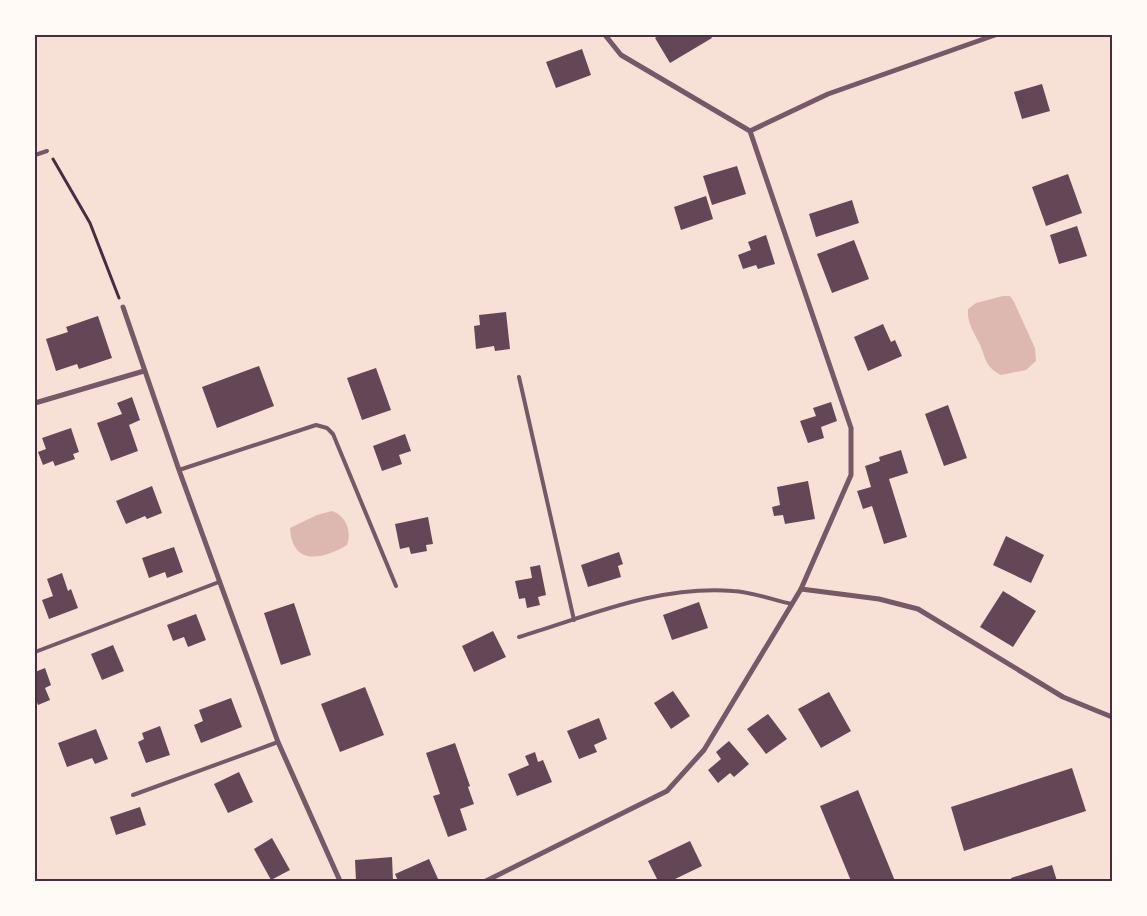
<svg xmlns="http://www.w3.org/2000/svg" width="1147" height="916" viewBox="0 0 1147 916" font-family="'Source Serif 4',serif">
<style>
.water{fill:#dcb8b0}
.building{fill:#644757}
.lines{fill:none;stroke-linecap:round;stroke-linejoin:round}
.path{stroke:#4a2c40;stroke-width:3}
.service{stroke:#755966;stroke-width:4}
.minor{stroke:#755966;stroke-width:5}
.neatline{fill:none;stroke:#4a2c40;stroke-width:2}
</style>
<rect width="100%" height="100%" fill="#f7e1d7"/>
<!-- water -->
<g class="water">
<path d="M1003,296h7l4,6 21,46 1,13 -10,9 -25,5c-19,-10 -14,-19 -24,-36 -5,-10 -10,-18 -9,-30l8,-6z"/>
<path d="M332,511c14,5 20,20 15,34 -25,15 -55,21 -57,-17l27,-13z"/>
</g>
<!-- building -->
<g class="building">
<polygon points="660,35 710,35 712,38 670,63 655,38"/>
<polygon points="582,49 591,75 556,88 546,62"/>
<polygon points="1042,84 1050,111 1022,119 1014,92"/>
<polygon points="737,166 746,194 712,205 703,176"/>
<polygon points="1068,174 1082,213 1046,226 1032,187"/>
<polygon points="706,196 713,219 681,230 674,207"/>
<polygon points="852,200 859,223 816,237 809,214"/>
<polygon points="1077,226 1087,256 1059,264 1050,235"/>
<polygon points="766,235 775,264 758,269 756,265 743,269 738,255 751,250 748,242"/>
<polygon points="854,240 869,279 832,293 817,254"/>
<polygon points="506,312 510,349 495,351 494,346 476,349 474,326 480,325 479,315"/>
<polygon points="98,316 112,358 79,369 77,364 56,371 46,339 68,332 66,327"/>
<polygon points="883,324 891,342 895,340 902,356 868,371 854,337"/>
<polygon points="259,366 274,406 217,428 202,387"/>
<polygon points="376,368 391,410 362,420 347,378"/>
<polygon points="132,397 140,420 129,425 138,451 111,461 97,423 122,414 117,403"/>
<polygon points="831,402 837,421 821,427 824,438 808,443 800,421 816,416 813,408"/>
<polygon points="948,405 967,458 944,466 925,414"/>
<polygon points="71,428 79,452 73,454 75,459 55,466 53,461 43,465 38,452 46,449 42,438"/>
<polygon points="405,434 411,451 399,455 402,464 382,471 373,446"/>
<polygon points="901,450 908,473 889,479 907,537 884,544 872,506 863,509 857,491 871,487 865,466 880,461 879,457"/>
<polygon points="808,481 815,519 785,524 783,515 774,516 772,507 780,505 777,487"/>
<polygon points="152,486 162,513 147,519 145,516 126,524 116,501"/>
<polygon points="428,517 433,544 426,545 427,551 411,554 409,547 400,549 395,524"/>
<polygon points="1006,536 1044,555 1031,583 993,565"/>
<polygon points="174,547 183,572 167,578 165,572 149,578 142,558"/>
<polygon points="619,552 623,564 618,566 621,577 588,587 581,565"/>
<polygon points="540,565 546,595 538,597 540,605 527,608 525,598 519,599 515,581 532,578 530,567"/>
<polygon points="62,573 68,591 71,589 78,608 49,619 42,600 53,596 47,579"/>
<polygon points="1003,591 1036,611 1013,647 980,627"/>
<polygon points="699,602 708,628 672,640 663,615"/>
<polygon points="294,603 311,655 281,665 264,613"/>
<polygon points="196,614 206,640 188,647 184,637 173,641 167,625"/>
<polygon points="493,631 506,657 474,672 462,646"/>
<polygon points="113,645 124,671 102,680 91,654"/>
<polygon points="45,668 51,685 45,688 50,700 38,705 35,697 35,672"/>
<polygon points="365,687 384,735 340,752 321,704"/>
<polygon points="673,691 690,716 671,729 654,703"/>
<polygon points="829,692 851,731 821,748 798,709"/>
<polygon points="231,698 242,727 201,743 194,725 203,721 199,710"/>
<polygon points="768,714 787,739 766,754 747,729"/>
<polygon points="599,718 607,739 594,745 597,752 579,759 567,731"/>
<polygon points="160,726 170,755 146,763 138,742 144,739 142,733"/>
<polygon points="96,729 108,759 95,764 92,758 67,767 58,743"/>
<polygon points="729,741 749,764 734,777 730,773 718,783 708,770 721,759 716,752"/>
<polygon points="455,743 470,786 468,787 474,804 460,809 467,830 448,837 433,796 440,794 426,753"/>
<polygon points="535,752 538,762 543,760 552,782 517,796 508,774 529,765 525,756"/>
<polygon points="1072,768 1086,811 964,851 951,807"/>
<polygon points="239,772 253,802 228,813 214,784"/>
<polygon points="858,790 895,881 851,881 820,806"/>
<polygon points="140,807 146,825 116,835 110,817"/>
<polygon points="272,838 290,870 271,880 254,849"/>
<polygon points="690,841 702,866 671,881 658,881 648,861"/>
<polygon points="392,857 393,881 356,881 355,860"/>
<polygon points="429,859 439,881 398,881 395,874"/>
<polygon points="1052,865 1057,881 1012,881 1011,878"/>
</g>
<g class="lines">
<!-- path -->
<polyline class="path" points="53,159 90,223 119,298"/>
<!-- service -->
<g class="service">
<polyline points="35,155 47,151"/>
<polyline points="519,377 574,620"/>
<polyline points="179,470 316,425 327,428 333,434 396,586"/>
<path d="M519,637c70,-21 139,-52 214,-46 20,1 40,9 59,13"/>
<polyline points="35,652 219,582"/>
<polyline points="133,795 278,742"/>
</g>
<!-- minor -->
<g class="minor">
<polyline points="750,131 828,94 995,35"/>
<polyline points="123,307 179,470 278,742 340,881"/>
<polyline points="35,403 144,371"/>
<polyline points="801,589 879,599 918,609 1063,697 1112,717"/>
<polyline points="486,881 667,791 704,750 801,589 851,475 851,428 750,131 621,55 605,35"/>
</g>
</g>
<!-- border -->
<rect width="1147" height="916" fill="none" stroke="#fffaf5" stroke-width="72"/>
<rect x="36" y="36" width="1075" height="844" class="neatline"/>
</svg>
